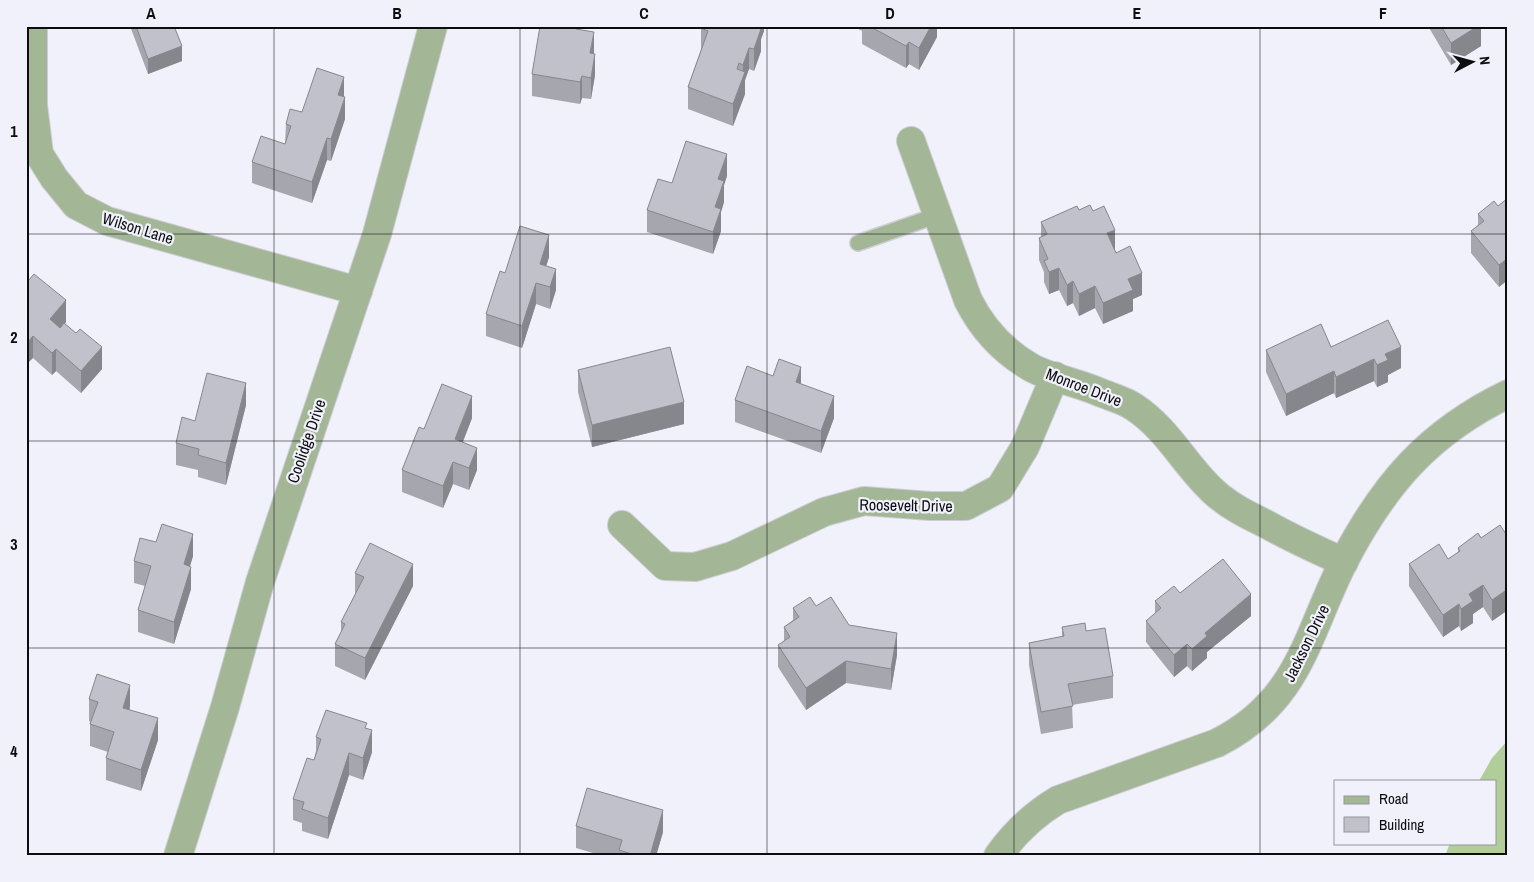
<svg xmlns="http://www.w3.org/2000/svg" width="1534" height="882" viewBox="0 0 1534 882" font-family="'Archivo Narrow',sans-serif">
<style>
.green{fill:#b1ce9a}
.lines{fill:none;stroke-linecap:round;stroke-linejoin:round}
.service-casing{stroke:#cdcdd5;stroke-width:18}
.minor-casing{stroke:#cdcdd5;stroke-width:30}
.service{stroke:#a3b695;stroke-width:15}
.minor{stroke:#a3b695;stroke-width:28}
.wall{fill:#a5a6ae}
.shaded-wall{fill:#86878d}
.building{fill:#c0c1ca;stroke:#86878d}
.grid{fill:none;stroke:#0d0d10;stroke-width:1;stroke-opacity:0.55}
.labels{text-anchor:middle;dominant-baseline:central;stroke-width:4.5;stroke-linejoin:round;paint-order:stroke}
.street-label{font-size:16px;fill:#0d0d10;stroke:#f1f1fb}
.neatline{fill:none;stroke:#0d0d10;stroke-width:2}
.grid-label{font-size:16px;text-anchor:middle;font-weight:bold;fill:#0d0d10}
</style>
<rect width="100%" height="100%" fill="#f1f1fb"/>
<!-- green -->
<polygon class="green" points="1508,740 1508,856 1445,856 1450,843 1495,843 1495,781 1479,781 1492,758"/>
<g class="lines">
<defs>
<polyline id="service" points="858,243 938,215"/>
<g id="minor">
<polyline points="33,26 33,105 39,154 54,178 76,205 107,221 358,291"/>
<path d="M911,141l57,159c14,28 36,52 64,68 19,10 47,15 67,24 12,5 25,8 35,15 35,23 51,59 80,85 15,14 34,23 52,32 25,14 51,26 78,38"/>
<polyline points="622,525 665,566 695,567 732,556 824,512 864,501 930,506 966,506 1000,488 1025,447 1055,376"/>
<polyline points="178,856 225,707 260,582 377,234 433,26"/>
<path d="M998,856c17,-24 35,-41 60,-56l159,-57c83,-42 89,-107 127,-182 40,-77 85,-129 164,-167"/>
</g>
</defs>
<!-- service casing -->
<use href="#service" class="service-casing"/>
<!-- minor casing -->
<use href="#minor" class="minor-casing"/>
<!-- service -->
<use href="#service" class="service"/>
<!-- minor -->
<use href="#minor" class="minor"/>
</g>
<!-- wall -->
<g class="wall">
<polygon points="130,26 174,26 182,61 148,74"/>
<polygon points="580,26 580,30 594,53 595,75 591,99 582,98 580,104 532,96 532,74"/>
<polygon points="764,26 764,31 761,39 761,51 754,71 749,69 745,80 745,94 733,126 688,109 688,87 701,50 701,28"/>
<polygon points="853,26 937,26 937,37 919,70 909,64 906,68 862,44 862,31"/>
<polygon points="1428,26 1481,26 1481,46 1451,65"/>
<polygon points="344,97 345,119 331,161 327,160 312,203 252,183 252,162 285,144 286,124 302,112"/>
<polygon points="727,176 724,185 724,202 721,212 721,231 713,254 647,232 647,210 672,183"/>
<polygon points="1508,198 1499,287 1471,253 1471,231 1478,225 1478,214 1498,206"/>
<polygon points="1079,210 1115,250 1142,295 1133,299 1133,311 1103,324 1095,308 1079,316 1073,303 1067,306 1059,290 1049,294 1044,282 1044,272 1039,260 1039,238 1041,237 1041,222"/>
<polygon points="549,257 546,266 556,290 550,309 536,304 522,348 486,336 486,314 505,273"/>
<polygon points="26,279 66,322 65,324 102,369 81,393 56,371 52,375 33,358"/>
<polygon points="1331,347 1401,368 1388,375 1388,382 1377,387 1374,381 1336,398 1334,393 1286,416 1266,372 1266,350"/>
<polygon points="578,370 684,424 592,447 578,392"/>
<polygon points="773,376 801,384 834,418 821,453 735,422 735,400"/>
<polygon points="246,405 226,485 198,477 198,470 176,465 176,443 195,421"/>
<polygon points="472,418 463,442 477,470 469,490 453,484 443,508 402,492 402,470 424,429"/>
<polygon points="1508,537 1508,610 1492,621 1483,607 1473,614 1473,623 1461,631 1459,626 1443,637 1409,586 1409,564 1448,559 1458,553 1458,548 1481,538"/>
<polygon points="193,556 190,566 191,589 174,644 138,632 138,610 145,586 134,583 134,561"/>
<polygon points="355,573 413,586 365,680 335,666 335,644 341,632 341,622 355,594"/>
<polygon points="1180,593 1251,616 1207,652 1207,658 1192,671 1187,666 1174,677 1146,642 1146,621 1155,613 1155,601"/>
<polygon points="816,606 897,655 891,690 846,683 806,710 778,667 778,645 784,641 784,627 793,620 793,608"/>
<polygon points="1062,627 1086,631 1113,676 1113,698 1072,705 1073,728 1041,734 1029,665 1029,643 1062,637"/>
<polygon points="89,699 130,706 130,710 158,740 141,791 106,780 106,758 108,752 90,746 90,724 91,722 89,721"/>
<polygon points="367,728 372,752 363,780 349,775 328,839 302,831 302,823 293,820 293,799 314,760 316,751 316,737"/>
<polygon points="576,826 663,832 656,856 603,856 576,848"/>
</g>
<!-- shaded-wall -->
<g class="shaded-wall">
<polygon points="577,26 580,26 580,31 576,29"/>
<polygon points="758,26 764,26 764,31 761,39 761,51 754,71 754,49"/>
<polygon points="931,26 937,26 937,37 919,70 919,48"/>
<polygon points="1478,26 1481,26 1481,46 1451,65 1451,43"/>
<polygon points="594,32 594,54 590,53"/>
<polygon points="909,42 909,64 906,68 906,46"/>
<polygon points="182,46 182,61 148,74 148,59"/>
<polygon points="749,48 749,69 745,80 745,94 733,126 733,104 743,78 743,65"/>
<polygon points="595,54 595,75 591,99 591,78"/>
<polygon points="582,76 582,98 580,104 580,82"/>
<polygon points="344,77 344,99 338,95"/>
<polygon points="345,97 345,119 331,161 331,139"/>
<polygon points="327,138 327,160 312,203 312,182"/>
<polygon points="727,154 727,176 724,185 724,202 721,212 721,231 713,254 713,232 718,179"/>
<polygon points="1115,230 1115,252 1107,233"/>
<polygon points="549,235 549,257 540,286 540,264"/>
<polygon points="1508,258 1508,280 1499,287 1499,265"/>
<polygon points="1059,268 1059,290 1049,294 1049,272"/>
<polygon points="556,269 556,290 550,309 550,287"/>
<polygon points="1142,273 1142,295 1133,299 1133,311 1103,324 1103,303 1128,279"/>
<polygon points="1073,281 1073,303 1067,306 1067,285"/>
<polygon points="536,283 536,304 522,348 522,326"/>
<polygon points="1095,286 1095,308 1079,316 1079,294"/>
<polygon points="66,300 66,322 50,341 50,319"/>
<polygon points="33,336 33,358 26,365 26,344"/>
<polygon points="102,347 102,369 81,393 81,371"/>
<polygon points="1401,347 1401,368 1388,375 1388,382 1377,387 1377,365 1385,354"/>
<polygon points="56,349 56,371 52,375 52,353"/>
<polygon points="1374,359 1374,381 1336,398 1336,377"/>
<polygon points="801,367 801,389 796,382"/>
<polygon points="1334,371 1334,393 1286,416 1286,394"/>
<polygon points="246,383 246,405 226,485 226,463"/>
<polygon points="472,396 472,418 455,461 455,439"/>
<polygon points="834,396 834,418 821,453 821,431"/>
<polygon points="684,402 684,424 592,447 592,425"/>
<polygon points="477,448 477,470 469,490 469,468"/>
<polygon points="453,462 453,484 443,508 443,486"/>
<polygon points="193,534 193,556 184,586 184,564"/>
<polygon points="413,564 413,586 365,680 365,658"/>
<polygon points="191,567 191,589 174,644 174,622"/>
<polygon points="1483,585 1483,607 1473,614 1473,623 1461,631 1461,609 1469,594"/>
<polygon points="1508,589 1508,610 1492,621 1492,600"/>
<polygon points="1251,594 1251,616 1207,652 1207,658 1192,671 1192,649 1205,633"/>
<polygon points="1459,604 1459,626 1443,637 1443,615"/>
<polygon points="897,633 897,655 891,690 891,669"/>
<polygon points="1187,644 1187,666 1174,677 1174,655"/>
<polygon points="846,661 846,683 806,710 806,688"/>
<polygon points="130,685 130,706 123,729 123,708"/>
<polygon points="158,718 158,740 141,791 141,770"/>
<polygon points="372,730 372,752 363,780 363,758"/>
<polygon points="349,753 349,775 328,839 328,818"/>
<polygon points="663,810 663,832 656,856 650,856"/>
</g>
<!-- building -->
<g class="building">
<polygon points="136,26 174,26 182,46 148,59"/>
<polygon points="540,26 577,26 576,29 594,32 590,53 595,54 591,78 582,76 580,82 532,74"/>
<polygon points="701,26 758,26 757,28 761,29 754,49 749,48 743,65 739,63 737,69 745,72 733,104 688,87 708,31 701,28"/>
<polygon points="869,26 931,26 919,48 909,42 906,46"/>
<polygon points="1441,26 1478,26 1451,43"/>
<polygon points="317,68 344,77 338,95 345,97 331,139 327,138 312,182 252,162 261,136 285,144 291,126 286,124 290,109 302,112"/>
<polygon points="686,141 727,154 718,179 724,181 715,207 721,209 713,232 647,210 658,179 672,183"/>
<polygon points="1508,198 1508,258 1499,265 1471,231 1484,221 1478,214 1494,201 1498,206"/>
<polygon points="1090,205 1093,211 1104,206 1115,230 1107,233 1116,253 1130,246 1142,273 1128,279 1133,290 1103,303 1095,286 1079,294 1073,281 1067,285 1059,268 1049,272 1044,261 1048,259 1039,238 1047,234 1041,222 1077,206 1079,210"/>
<polygon points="520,226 549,235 540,264 556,269 550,287 536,283 522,326 486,314 500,271 505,273"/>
<polygon points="34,274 66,300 50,319 60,328 64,323 76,333 80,329 102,347 81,371 56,349 52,353 33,336 26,344 26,279 28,281"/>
<polygon points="1388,320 1401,347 1385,354 1388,360 1377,365 1374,359 1336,377 1334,371 1286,394 1266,350 1321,324 1331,347"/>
<polygon points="670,347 684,402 592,425 578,370"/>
<polygon points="779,359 801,367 796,382 834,396 821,431 735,400 747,366 773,376"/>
<polygon points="207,373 246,383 226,463 198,455 199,449 176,443 182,417 195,421"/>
<polygon points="442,384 472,396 455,439 477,448 469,468 453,462 443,486 402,470 419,427 424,429"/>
<polygon points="162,524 193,534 184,564 191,567 174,622 138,610 151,566 134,561 140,538 156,542"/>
<polygon points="1500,525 1508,537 1508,589 1492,600 1483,585 1469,594 1473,601 1461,609 1459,604 1443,615 1409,564 1439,544 1448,559 1460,551 1458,548 1478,533 1481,538"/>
<polygon points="370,543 413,564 365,658 335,644 345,624 341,622 364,577 355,573"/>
<polygon points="1223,559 1251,594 1205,633 1207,636 1192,649 1187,644 1174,655 1146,621 1161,608 1155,601 1174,586 1180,593"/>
<polygon points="810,597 816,606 831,597 849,625 897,633 891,669 846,661 806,688 778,645 790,637 784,627 799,617 793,608"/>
<polygon points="1085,623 1086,631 1105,628 1113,676 1068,684 1073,706 1041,712 1029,643 1064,636 1062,627"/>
<polygon points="97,674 130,685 123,708 158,718 141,770 106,758 114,732 90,724 98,702 89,699"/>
<polygon points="326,710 367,723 365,728 372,730 363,758 349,753 328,818 302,809 304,802 293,799 307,758 314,760 321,739 316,737"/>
<polygon points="587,788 663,810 650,856 638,856 619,850 622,840 576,826"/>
</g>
<!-- grid -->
<path class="grid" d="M274,26v830M520,26v830M767,26v830M1014,26v830M1260,26v830M26,234h1482M26,441h1482M26,648h1482"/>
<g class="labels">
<!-- street labels -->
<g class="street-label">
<text transform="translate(138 228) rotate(17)">Wilson Lane</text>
<text transform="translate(1084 387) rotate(21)">Monroe Drive</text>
<text transform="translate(306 441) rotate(-71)">Coolidge Drive</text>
<text transform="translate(906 505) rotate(1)">Roosevelt Drive</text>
<text transform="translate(1306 643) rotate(-64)">Jackson Drive</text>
</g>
</g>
<!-- border -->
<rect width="1534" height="882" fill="none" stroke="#f1f1fb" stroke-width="55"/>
<!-- legend -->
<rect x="1334" y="780" width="162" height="65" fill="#f1f1fb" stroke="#96969d"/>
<rect x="1344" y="796" width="25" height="8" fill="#a3b695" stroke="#96969d"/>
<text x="1379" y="804" font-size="15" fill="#0d0d10">Road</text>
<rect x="1344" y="817" width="25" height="15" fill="#c0c1ca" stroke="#96969d"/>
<text x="1379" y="830" font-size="15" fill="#0d0d10">Building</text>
<!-- north arrow -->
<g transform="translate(1472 62) rotate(84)" stroke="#f1f1fb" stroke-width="4" paint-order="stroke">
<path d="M0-4L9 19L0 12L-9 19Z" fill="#0d0d10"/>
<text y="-8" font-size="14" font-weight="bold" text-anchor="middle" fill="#0d0d10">N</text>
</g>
<rect x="28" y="28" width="1478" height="826" class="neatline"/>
<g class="grid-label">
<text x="151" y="19">A</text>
<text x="397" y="19">B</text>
<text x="644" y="19">C</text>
<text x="890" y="19">D</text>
<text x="1137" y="19">E</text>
<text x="1383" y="19">F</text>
<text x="14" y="137">1</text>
<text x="14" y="343">2</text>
<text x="14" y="550">3</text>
<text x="14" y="757">4</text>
</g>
</svg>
